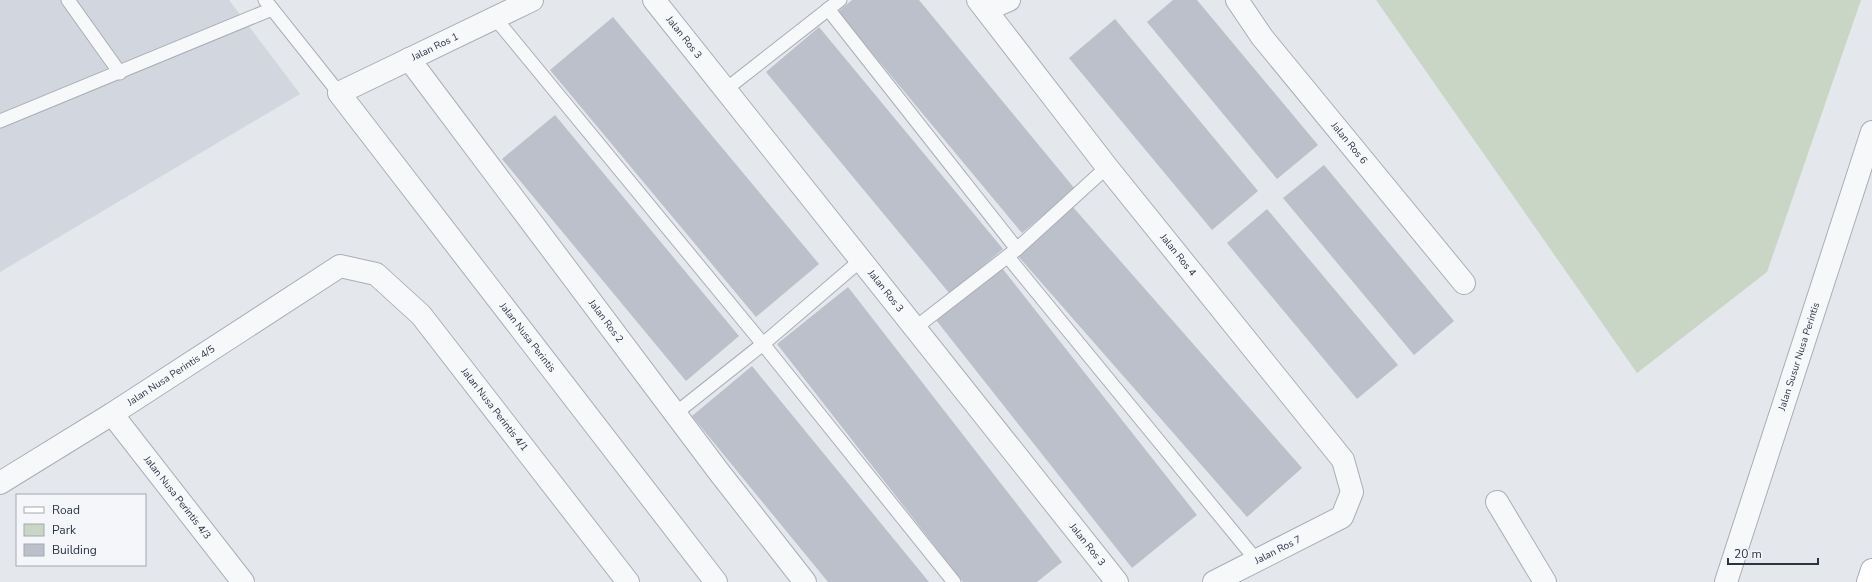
<svg xmlns="http://www.w3.org/2000/svg" width="1872" height="582" viewBox="0 0 1872 582" font-family="'Nunito Sans',sans-serif">
<style>
.built{fill:#d2d6de}
.green{fill:#c9d6c5}
.building{fill:#bbc0ca}
.lines{fill:none;stroke-linecap:round;stroke-linejoin:round}
.lane-casing{stroke:#a9aeb7;stroke-width:15}
.street-casing{stroke:#a9aeb7;stroke-width:24}
.primary-casing{stroke:#a3abb8;stroke-width:24}
.lane{stroke:#f7f8fa;stroke-width:13}
.street{stroke:#f7f8fa;stroke-width:22}
.primary{stroke:#fff;stroke-width:22}
.labels{text-anchor:middle;dominant-baseline:central;stroke-width:3;stroke-linejoin:round;paint-order:stroke}
.street-label{font-size:10px;fill:#2b3445;stroke:#f4f6f9}
</style>
<rect width="100%" height="100%" fill="#e4e7ec"/>
<!-- built -->
<polygon class="built" points="0,0 229,0 300,94 0,272"/>
<!-- green -->
<polygon class="green" points="1376,0 1861,0 1767,272 1637,373"/>
<!-- building -->
<g class="building">
<polygon points="852,0 919,0 1075,189 1022,233 838,12"/>
<polygon points="1173,0 1197,0 1318,145 1277,179 1147,22"/>
<polygon points="613,17 819,264 756,317 550,70"/>
<polygon points="1115,19 1258,191 1212,230 1069,58"/>
<polygon points="819,27 1003,249 950,294 766,72"/>
<polygon points="555,115 739,336 686,381 502,159"/>
<polygon points="1324,165 1454,321 1414,355 1283,198"/>
<polygon points="1073,207 1302,468 1247,517 1018,256"/>
<polygon points="1267,209 1398,365 1357,399 1227,243"/>
<polygon points="1002,268 1197,515 1132,568 936,320"/>
<polygon points="848,287 1062,562 1037,582 963,582 777,344"/>
<polygon points="752,366 929,582 828,582 692,416"/>
</g>
<g class="lines">
<defs>
<g id="lane">
<polyline points="68,0 120,73"/>
<polyline points="265,0 339,93"/>
<polyline points="828,9 1017,249"/>
<polyline points="495,18 763,344 954,582"/>
<polyline points="725,90 840,0"/>
<polyline points="0,121 272,9"/>
<polyline points="1008,257 1257,561"/>
<polyline points="915,328 1017,249 1107,167"/>
<polyline points="676,413 763,344 861,260"/>
</g>
<g id="street">
<path id="s1" d="M532,0l-193,93 377,489"/>
<path id="s2" d="M654,0l463,582"/>
<path id="s3" d="M978,0l129,167 236,293 9,32 -10,25 -128,65"/>
<path id="s4" d="M1237,0l25,37 202,246"/>
<polyline points="986,10 1009,0"/>
<path id="s5" d="M409,59l310,413 86,110"/>
<path id="s6" d="M112,414l131,168"/>
<path id="s7" d="M0,483l112,-69 228,-148 36,8 45,41 207,267"/>
<polyline points="1497,502 1545,582"/>
<path id="s8" d="M1726,582l146,-450"/>
</g>
<polyline id="primary" points="1868,582 1872,570"/>
</defs>
<!-- lane casing -->
<use href="#lane" class="lane-casing"/>
<!-- street casing -->
<use href="#street" class="street-casing"/>
<!-- primary casing -->
<use href="#primary" class="primary-casing"/>
<!-- lane -->
<use href="#lane" class="lane"/>
<!-- street -->
<use href="#street" class="street"/>
<!-- primary -->
<use href="#primary" class="primary"/>
</g>
<g class="labels">
<!-- street labels -->
<g class="street-label">
<text stroke="none"><textPath href="#s2" startOffset="48">Jalan Ros 3</textPath></text>
<text transform="translate(435 47) rotate(-26)">Jalan Ros 1</text>
<text stroke="none"><textPath href="#s4" startOffset="182">Jalan Ros 6</textPath></text>
<text stroke="none"><textPath href="#s3" startOffset="324">Jalan Ros 4</textPath></text>
<text stroke="none"><textPath href="#s2" startOffset="372">Jalan Ros 3</textPath></text>
<text stroke="none"><textPath href="#s5" startOffset="328">Jalan Ros 2</textPath></text>
<text stroke="none"><textPath href="#s1" startOffset="523">Jalan Nusa Perintis</textPath></text>
<text stroke="none"><textPath href="#s8" startOffset="237">Jalan Susur Nusa Perintis</textPath></text>
<text stroke="none"><textPath href="#s7" startOffset="202">Jalan Nusa Perintis 4/5</textPath></text>
<text stroke="none"><textPath href="#s7" startOffset="621">Jalan Nusa Perintis 4/1</textPath></text>
<text stroke="none"><textPath href="#s6" startOffset="106">Jalan Nusa Perintis 4/3</textPath></text>
<text stroke="none"><textPath href="#s2" startOffset="696">Jalan Ros 3</textPath></text>
<text transform="translate(1278 550) rotate(-27)">Jalan Ros 7</text>
</g>
</g>
<!-- legend -->
<rect x="16" y="494" width="130" height="72" fill="#f4f6f9" stroke="#a4a8b1"/>
<rect x="24" y="507" width="20" height="6" fill="#ffffff" stroke="#a4a8b1"/>
<text x="52" y="514" font-size="12" fill="#2b3445">Road</text>
<rect x="24" y="524" width="20" height="12" fill="#c9d6c5" stroke="#a4a8b1"/>
<text x="52" y="534" font-size="12" fill="#2b3445">Park</text>
<rect x="24" y="544" width="20" height="12" fill="#bbc0ca" stroke="#a4a8b1"/>
<text x="52" y="554" font-size="12" fill="#2b3445">Building</text>
<!-- scale -->
<path d="M1728 558v6h90v-6" fill="none" stroke="#2b3445" stroke-width="2"/>
<text x="1734" y="558" font-size="12" fill="#2b3445" stroke="#f4f6f9" stroke-width="3" paint-order="stroke">20 m</text>
</svg>
